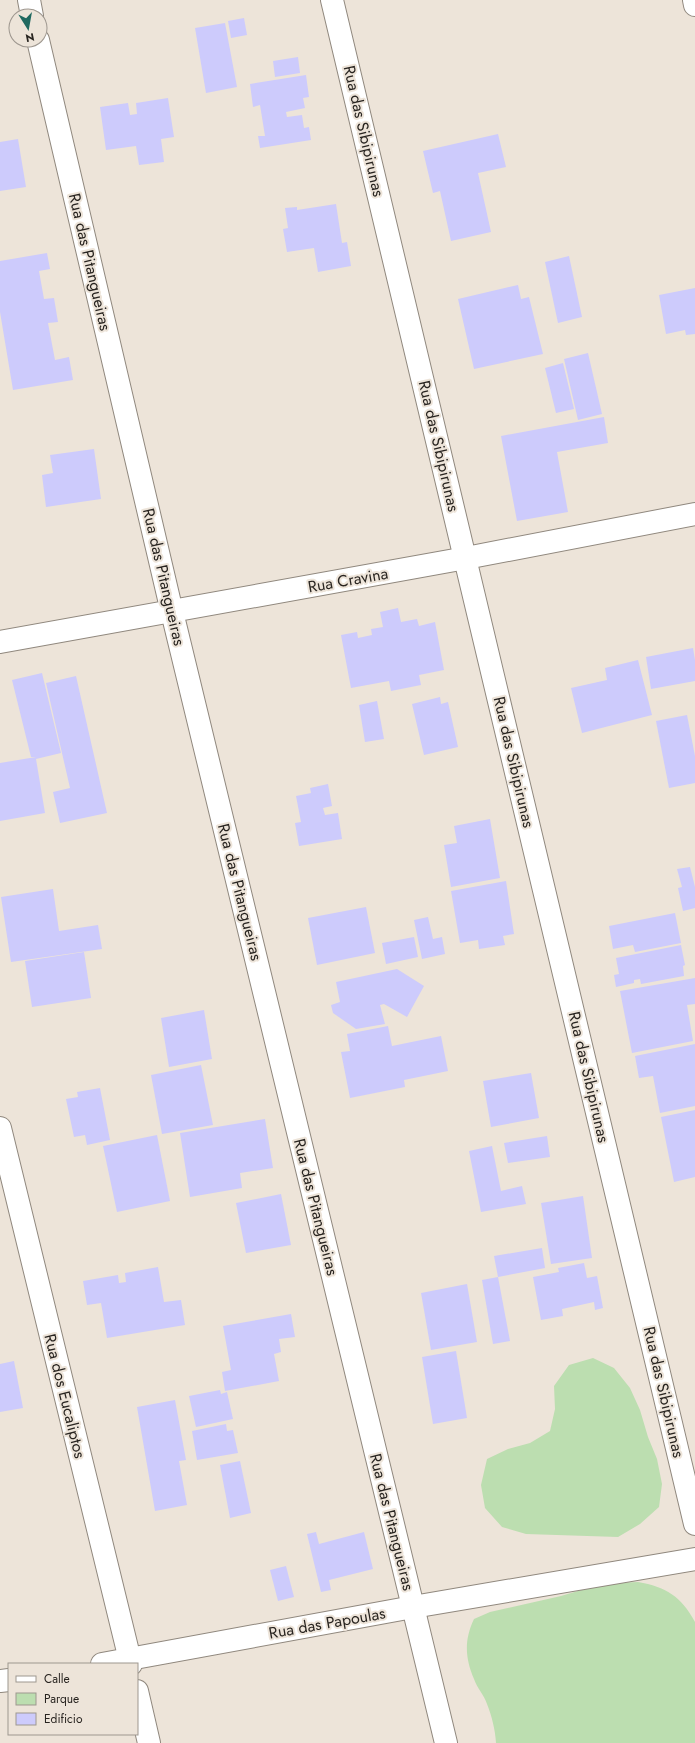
<svg xmlns="http://www.w3.org/2000/svg" width="695" height="1743" viewBox="0 0 695 1743" font-family="Jost,sans-serif">
<style>
.green{fill:#bcdeb0}
.building{fill:#cdcbfc}
.lines{fill:none;stroke-linecap:round;stroke-linejoin:round}
.minor-casing{stroke:#90887e;stroke-width:24}
.minor{stroke:#fff;stroke-width:22}
.labels{text-anchor:middle;dominant-baseline:central;stroke-width:4;stroke-linejoin:round;paint-order:stroke}
.street-label{font-size:16px;fill:#282420;stroke:#ede4d9}
</style>
<rect width="100%" height="100%" fill="#ede4d9"/>
<!-- green -->
<g class="green">
<polygon points="593,1358 614,1368 630,1388 640,1410 648,1437 657,1459 662,1484 659,1507 640,1524 618,1537 526,1534 502,1527 485,1508 481,1485 487,1459 508,1449 530,1443 550,1431 555,1409 554,1386 569,1365"/>
<path d="M638,1582c28,5 43,14 57,40v121h-199c-1,-14 -4,-26 -9,-39 -3,-9 -10,-16 -13,-25 -9,-21 -10,-39 0,-60l16,-7 71,-16 27,-8 26,-5z"/>
</g>
<!-- building -->
<g class="building">
<polygon points="244,18 247,35 231,38 228,21"/>
<polygon points="225,23 237,87 206,93 195,28"/>
<polygon points="298,57 300,73 275,77 273,61"/>
<polygon points="306,75 309,97 303,98 305,108 286,112 287,117 302,115 304,128 309,127 311,140 260,148 258,136 265,136 260,105 253,107 250,84"/>
<polygon points="168,98 174,137 161,139 164,162 139,165 136,146 106,150 100,107 128,103 130,115 137,114 136,103"/>
<polygon points="498,134 506,167 478,173 491,232 451,241 440,191 433,193 423,151"/>
<polygon points="18,139 26,187 0,191 0,142"/>
<polygon points="336,204 342,243 347,242 351,266 318,272 314,248 287,252 283,229 288,228 285,208 297,207 297,210"/>
<polygon points="47,253 50,269 39,271 44,299 54,298 58,322 48,323 55,360 69,357 73,380 13,390 0,312 0,261"/>
<polygon points="569,256 582,317 558,323 545,262"/>
<polygon points="518,285 521,299 529,297 543,354 474,369 458,299"/>
<polygon points="695,288 695,334 686,335 685,330 666,334 659,295"/>
<polygon points="588,353 602,414 578,420 564,359"/>
<polygon points="563,363 574,409 556,413 545,368"/>
<polygon points="604,417 608,443 557,452 568,512 517,521 501,436"/>
<polygon points="94,449 101,499 46,507 42,475 53,473 50,455"/>
<polygon points="398,608 401,622 417,619 419,626 435,622 444,670 419,675 421,685 391,691 389,681 351,688 341,635 357,632 358,638 372,635 371,629 383,627 380,612"/>
<polygon points="693,648 695,660 695,681 651,689 646,657"/>
<polygon points="638,660 652,715 582,733 571,688 607,680 605,668"/>
<polygon points="42,673 61,753 36,759 45,813 0,821 0,763 36,757 31,757 12,680"/>
<polygon points="76,676 107,813 60,823 53,792 70,788 46,683"/>
<polygon points="440,697 441,704 448,702 458,747 424,755 412,704"/>
<polygon points="377,701 384,739 365,742 359,705"/>
<polygon points="687,715 695,756 695,783 669,788 656,721"/>
<polygon points="328,784 332,806 323,808 325,815 338,813 342,839 299,846 295,823 301,822 296,796 311,793 310,788"/>
<polygon points="490,819 500,878 451,887 444,845 457,843 454,826"/>
<polygon points="690,867 695,887 695,908 683,911 678,888 682,887 677,869"/>
<polygon points="506,881 514,934 503,936 505,945 479,949 478,940 460,943 451,891"/>
<polygon points="53,889 59,931 98,925 102,949 11,962 1,897"/>
<polygon points="366,907 375,953 317,965 308,918"/>
<polygon points="675,913 681,943 635,952 633,945 613,949 609,926"/>
<polygon points="428,917 433,939 442,937 445,954 422,959 414,920"/>
<polygon points="414,937 418,957 386,964 382,943"/>
<polygon points="681,945 685,965 683,966 684,976 641,984 640,979 634,980 634,983 616,987 614,975 619,974 616,958"/>
<polygon points="84,952 91,998 32,1007 25,961"/>
<polygon points="397,969 424,986 407,1017 384,1004 380,1005 385,1024 356,1029 333,1013 331,1005 340,1002 336,982"/>
<polygon points="695,978 695,1004 687,1005 693,1041 632,1053 620,991"/>
<polygon points="204,1010 212,1059 169,1067 161,1018"/>
<polygon points="388,1026 392,1046 441,1036 448,1071 404,1080 405,1087 350,1098 341,1052 350,1051 347,1034"/>
<polygon points="695,1044 695,1106 660,1113 653,1076 639,1078 635,1056"/>
<polygon points="201,1065 213,1125 162,1134 151,1075"/>
<polygon points="531,1073 539,1118 491,1127 483,1081"/>
<polygon points="100,1088 110,1140 87,1145 85,1135 74,1137 66,1099 78,1097 77,1092"/>
<polygon points="695,1110 695,1177 674,1182 661,1117"/>
<polygon points="265,1119 273,1168 240,1173 242,1188 190,1197 180,1133"/>
<polygon points="157,1135 170,1201 117,1212 103,1146"/>
<polygon points="547,1136 550,1157 508,1163 504,1143"/>
<polygon points="492,1146 501,1191 522,1186 526,1204 481,1212 469,1151"/>
<polygon points="281,1194 291,1245 246,1253 236,1203"/>
<polygon points="583,1196 592,1258 551,1264 541,1203"/>
<polygon points="542,1248 545,1268 498,1277 494,1256"/>
<polygon points="584,1263 587,1278 597,1276 603,1308 595,1310 594,1302 562,1309 563,1316 541,1320 533,1277 559,1272 558,1268"/>
<polygon points="158,1267 164,1302 181,1300 185,1325 107,1338 101,1303 87,1305 83,1281 118,1275 119,1283 126,1282 125,1273"/>
<polygon points="498,1277 510,1341 493,1344 482,1280"/>
<polygon points="467,1284 477,1342 431,1350 421,1293"/>
<polygon points="291,1314 295,1337 279,1339 281,1352 274,1354 279,1381 225,1391 222,1372 231,1370 223,1326"/>
<polygon points="456,1351 467,1418 433,1424 422,1357"/>
<polygon points="14,1361 23,1408 0,1412 0,1364"/>
<polygon points="220,1390 221,1394 227,1392 233,1419 196,1427 189,1396"/>
<polygon points="175,1400 186,1460 179,1461 187,1505 155,1511 137,1407"/>
<polygon points="226,1424 227,1431 233,1430 238,1453 197,1460 192,1431"/>
<polygon points="240,1461 251,1513 230,1518 220,1465"/>
<polygon points="316,1532 319,1544 364,1532 373,1569 329,1580 331,1590 321,1592 307,1534"/>
<polygon points="286,1566 294,1597 278,1601 270,1570"/>
</g>
<g class="lines">
<defs>
<g id="minor">
<polyline points="29,0 32,16"/>
<polyline points="332,0 695,1524"/>
<polyline points="694,0 695,5"/>
<polyline points="38,40 172,612 446,1743"/>
<polyline points="0,642 466,558 695,514"/>
<polyline points="0,1128 131,1664"/>
<polyline points="102,1664 413,1607 695,1559"/>
<polyline points="0,1681 9,1680"/>
<polyline points="137,1691 149,1743"/>
</g>
</defs>
<!-- minor casing -->
<use href="#minor" class="minor-casing"/>
<!-- minor -->
<use href="#minor" class="minor"/>
</g>
<g class="labels">
<!-- street labels -->
<g class="street-label">
<text transform="translate(364 131) rotate(77)">Rua das Sibipirunas</text>
<text transform="translate(90 262) rotate(77)">Rua das Pitangueiras</text>
<text transform="translate(439 446) rotate(77)">Rua das Sibipirunas</text>
<text transform="translate(164 577) rotate(77)">Rua das Pitangueiras</text>
<text transform="translate(348 580) rotate(-10)">Rua Cravina</text>
<text transform="translate(514 762) rotate(77)">Rua das Sibipirunas</text>
<text transform="translate(240 892) rotate(76)">Rua das Pitangueiras</text>
<text transform="translate(589 1077) rotate(77)">Rua das Sibipirunas</text>
<text transform="translate(316 1207) rotate(76)">Rua das Pitangueiras</text>
<text transform="translate(664 1392) rotate(77)">Rua das Sibipirunas</text>
<text transform="translate(65 1396) rotate(76)">Rua dos Eucaliptos</text>
<text transform="translate(392 1522) rotate(76)">Rua das Pitangueiras</text>
<text transform="translate(327 1623) rotate(-10)">Rua das Papoulas</text>
</g>
</g>
<!-- legend -->
<rect x="8" y="1663" width="130" height="72" fill="#ede4d9" stroke="#9e978f"/>
<rect x="16" y="1676" width="20" height="6" fill="#ffffff" stroke="#9e978f"/>
<text x="44" y="1683" font-size="12" fill="#282420">Calle</text>
<rect x="16" y="1693" width="20" height="12" fill="#bcdeb0" stroke="#9e978f"/>
<text x="44" y="1703" font-size="12" fill="#282420">Parque</text>
<rect x="16" y="1713" width="20" height="12" fill="#cdcbfc" stroke="#9e978f"/>
<text x="44" y="1723" font-size="12" fill="#282420">Edificio</text>
<!-- north arrow -->
<g transform="translate(28 28) rotate(169)"><circle r="19" fill="#ede4d9" stroke="#9e978f"/>
<path d="M0-3L7 15L0 10L-7 15Z" fill="#206960"/>
<text y="-6" font-size="11" font-weight="bold" text-anchor="middle" fill="#282420">N</text>
</g>
</svg>
